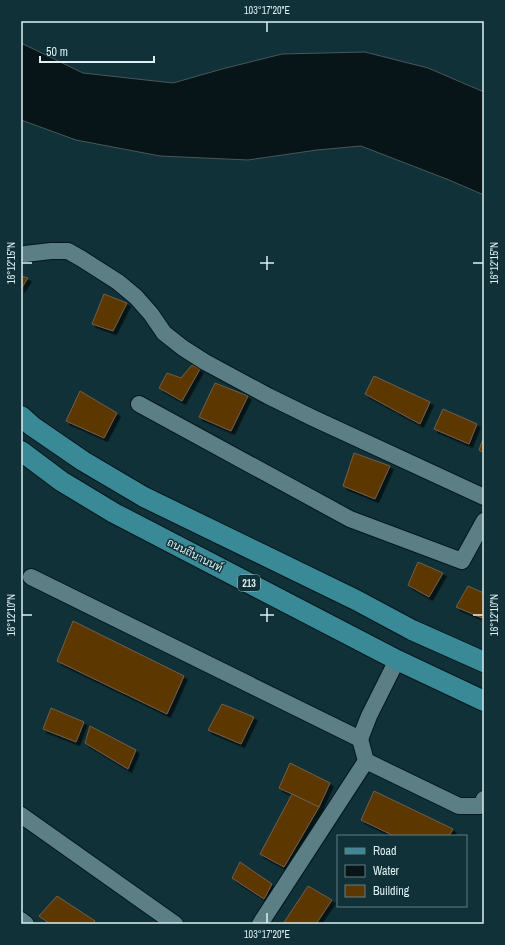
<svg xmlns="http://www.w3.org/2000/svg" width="505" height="945" viewBox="0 0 505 945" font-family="'Archivo Narrow',Sarabun,sans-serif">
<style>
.water{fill:#071518;stroke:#48575a}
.building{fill:#5c3800;stroke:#705e49;filter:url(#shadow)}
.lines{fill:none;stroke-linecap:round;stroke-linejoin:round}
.minor-casing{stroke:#01181c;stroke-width:18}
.major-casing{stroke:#01181c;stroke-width:22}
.minor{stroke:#5c7e85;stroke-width:16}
.major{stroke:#3a8996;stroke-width:20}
.ticks{fill:none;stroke:#def0f3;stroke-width:1.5}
.labels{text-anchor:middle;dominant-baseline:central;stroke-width:3;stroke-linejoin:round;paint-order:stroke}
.shield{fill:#103137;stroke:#a0b7bb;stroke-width:1}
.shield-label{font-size:10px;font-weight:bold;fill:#def0f3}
.street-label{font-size:11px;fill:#def0f3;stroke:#103137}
.neatline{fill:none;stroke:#def0f3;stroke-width:1.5}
.ticks-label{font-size:10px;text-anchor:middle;fill:#def0f3}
</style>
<defs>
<filter id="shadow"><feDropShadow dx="3.5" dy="3.5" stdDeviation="0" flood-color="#0009"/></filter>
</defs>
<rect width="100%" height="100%" fill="#103137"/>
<!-- water -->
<polygon class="water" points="21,43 83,73 173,83 222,69 282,54 365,52 428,68 484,92 484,195 449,180 361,146 317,150 248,160 160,156 76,140 21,120"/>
<!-- building -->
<g class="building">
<polygon points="21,276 28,278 21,289"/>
<polygon points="104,294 127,303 113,331 92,324"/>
<polygon points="192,365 200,369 182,401 159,388 167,373 181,378"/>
<polygon points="374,376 430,402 420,424 365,394"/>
<polygon points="215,383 248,396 231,431 199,417"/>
<polygon points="80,391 117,413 104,438 66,421"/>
<polygon points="443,409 477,424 469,444 434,429"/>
<polygon points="484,436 484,453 479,450"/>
<polygon points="354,453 390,466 375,499 343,486"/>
<polygon points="418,562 443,573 429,597 408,585"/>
<polygon points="468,586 484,593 484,615 482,618 456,607"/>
<polygon points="73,621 184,676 167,714 57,661"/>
<polygon points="222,704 254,717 241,744 208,730"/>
<polygon points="51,708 84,722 76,742 43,729"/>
<polygon points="90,726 136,750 128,769 85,743"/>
<polygon points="290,763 330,783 319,807 279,788"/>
<polygon points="374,791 453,829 449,836 394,836 361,820"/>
<polygon points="292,794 319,807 284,867 260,854"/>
<polygon points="240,862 272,884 264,899 232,878"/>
<polygon points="308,886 332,900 316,924 283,924"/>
<polygon points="57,896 95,921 93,924 50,924 39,916"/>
</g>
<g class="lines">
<defs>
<g id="minor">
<polyline points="25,254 51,251 68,251 82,259 118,282 136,297 151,314 164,333 183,348 205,362 268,396 313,418 484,497"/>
<polyline points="139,404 350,519 462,561 484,521"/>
<polyline points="31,577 360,739 366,761 459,806 481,806 484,799"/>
<polyline points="360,739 369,716 397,660"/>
<polyline points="21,815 175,924"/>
<polyline points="21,920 26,924"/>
<polyline points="260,924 366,761"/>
</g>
<g id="major">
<polyline points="21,416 32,426 83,461 144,497 356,600 412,630 484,662"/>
<polyline points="21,451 61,481 114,513 397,660 484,701"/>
</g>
</defs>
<!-- minor casing -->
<use href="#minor" class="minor-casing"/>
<!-- major casing -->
<use href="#major" class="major-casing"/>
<!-- minor -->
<use href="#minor" class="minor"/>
<!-- major -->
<use href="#major" class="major"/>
</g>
<!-- ticks -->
<path class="ticks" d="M267,22v10M267,256v14M22,263h10M260,263h14M473,263h10M267,608v14M22,615h10M260,615h14M473,615h10M267,913v10"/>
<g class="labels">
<!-- shield labels -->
<rect class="shield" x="238" y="575" width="22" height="16" rx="3"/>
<g class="shield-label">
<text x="249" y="583">213</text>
</g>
<!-- street labels -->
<g class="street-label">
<text transform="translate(195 555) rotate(27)">ถนนถีนานนท์</text>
</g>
</g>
<!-- border -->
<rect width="505" height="945" fill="none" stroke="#103137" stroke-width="44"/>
<!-- legend -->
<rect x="337" y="835" width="130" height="72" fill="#103137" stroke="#627d82"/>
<rect x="345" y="848" width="20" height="6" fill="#3a8996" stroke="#627d82"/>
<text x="373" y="855" font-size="12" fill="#def0f3">Road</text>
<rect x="345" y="865" width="20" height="12" fill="#071518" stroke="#627d82"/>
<text x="373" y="875" font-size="12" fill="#def0f3">Water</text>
<rect x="345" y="885" width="20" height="12" fill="#5c3800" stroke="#627d82"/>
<text x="373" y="895" font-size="12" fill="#def0f3">Building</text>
<!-- scale -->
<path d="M40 56v6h114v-6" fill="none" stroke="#def0f3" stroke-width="2"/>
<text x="46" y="56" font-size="12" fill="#def0f3" stroke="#103137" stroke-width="3" paint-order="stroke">50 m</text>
<rect x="22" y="22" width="461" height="901" class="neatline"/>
<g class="ticks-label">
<text x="267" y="14">103°17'20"E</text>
<text transform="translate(11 263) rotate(-90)" y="4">16°12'15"N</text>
<text transform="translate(494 263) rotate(-90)" y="4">16°12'15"N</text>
<text transform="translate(11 615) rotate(-90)" y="4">16°12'10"N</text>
<text transform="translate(494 615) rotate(-90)" y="4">16°12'10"N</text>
<text x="267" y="938">103°17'20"E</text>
</g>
</svg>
